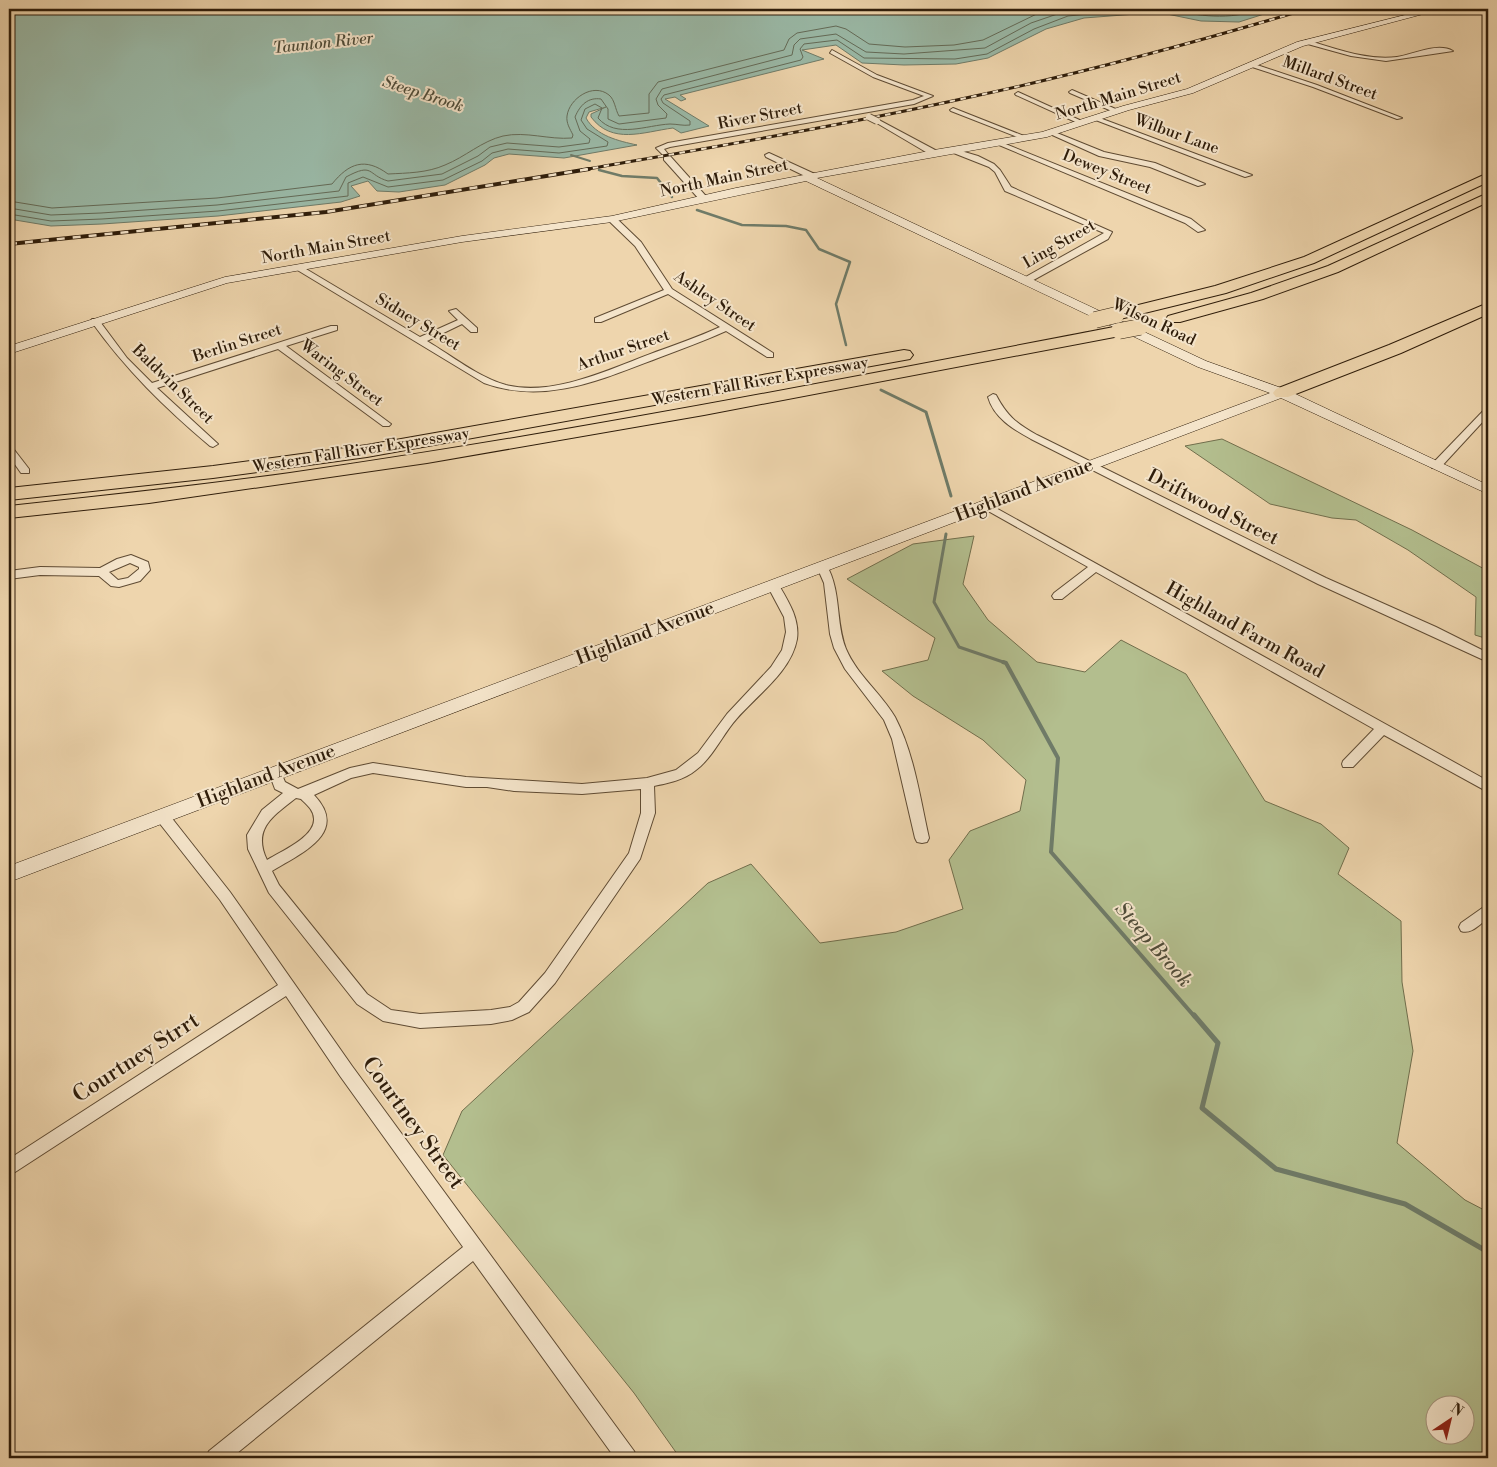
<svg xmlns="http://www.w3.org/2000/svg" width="1497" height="1467" viewBox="0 0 1497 1467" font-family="'Libre Bodoni',serif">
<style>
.green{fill:#b3be8e;stroke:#716e4c;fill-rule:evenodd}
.water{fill:#9ab9a7;stroke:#6f7b68}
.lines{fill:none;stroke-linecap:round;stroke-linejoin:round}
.shore{stroke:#646b58;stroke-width:1}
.stream-far4{stroke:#6f7b68;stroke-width:2}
.stream-far3{stroke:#6f7b68;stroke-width:2.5}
.stream-far2{stroke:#6f7b68;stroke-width:3}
.stream-far1{stroke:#6f7b68;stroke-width:4}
.stream{stroke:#6f7b68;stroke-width:5}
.minor-casing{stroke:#5f4b33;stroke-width:2}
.secondary-casing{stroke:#2f1d0a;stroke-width:1}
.motorway-casing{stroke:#2f1d0a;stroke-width:2}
.minor{fill:#f4e4ca;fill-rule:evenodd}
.secondary{fill:#f4e4ca;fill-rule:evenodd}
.motorway{fill:#eed5ad;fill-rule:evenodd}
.rail-far1-casing{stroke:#2f1d0a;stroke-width:3}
.rail-casing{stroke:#2f1d0a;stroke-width:4}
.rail-far1{stroke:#f4e4ca;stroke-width:2;stroke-dasharray:5.5;stroke-linecap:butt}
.rail{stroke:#f4e4ca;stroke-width:2.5;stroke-dasharray:8;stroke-linecap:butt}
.minor-bridge-casing{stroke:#5f4b33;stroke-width:8;stroke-linecap:butt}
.motorway-bridge-casing{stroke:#2f1d0a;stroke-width:17;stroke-linecap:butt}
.minor-bridge{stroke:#f4e4ca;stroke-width:6}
.motorway-bridge{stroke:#eed5ad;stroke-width:16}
.labels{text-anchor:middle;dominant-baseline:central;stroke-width:4;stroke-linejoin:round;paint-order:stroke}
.far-water-label{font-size:16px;font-style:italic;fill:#4f4c39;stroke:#f4e4ca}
.far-street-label{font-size:16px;fill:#2f1d0a;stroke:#f4e4ca}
.street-label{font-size:19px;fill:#2f1d0a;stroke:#f4e4ca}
.water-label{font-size:20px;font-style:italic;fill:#4f4c39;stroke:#f4e4ca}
.near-street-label{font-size:22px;fill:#2f1d0a;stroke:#f4e4ca}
</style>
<rect width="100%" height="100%" fill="#eed5ad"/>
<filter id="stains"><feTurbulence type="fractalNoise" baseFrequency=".004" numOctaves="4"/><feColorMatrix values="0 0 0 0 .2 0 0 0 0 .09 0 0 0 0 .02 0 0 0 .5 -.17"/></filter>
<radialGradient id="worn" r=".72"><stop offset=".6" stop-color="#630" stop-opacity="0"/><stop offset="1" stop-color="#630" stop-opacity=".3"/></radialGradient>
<!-- green -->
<g class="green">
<polygon points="1222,439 1412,530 1488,571 1488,639 1475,635 1476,597 1408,550 1356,520 1332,518 1270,504 1185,446"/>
<path d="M974,536l-11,48 25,36 49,42 48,10 36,-32 65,34 79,127 56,23 28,24 -11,26 63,47 1,61 11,69 -16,92 68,57 23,12v246h-808l-46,-65 -191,-238 19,-44 246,-228 43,-19 69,79 76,-11 67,-23 -14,-49 21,-29 50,-20 6,-31 -43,-40 -70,-44 -31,-25 46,-11 7,-22 -88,-59 66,-35zM1434,1404h30v30h-30z"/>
</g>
<!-- water -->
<path class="water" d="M9,9h1271l-41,13 -38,-1 -34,-7 -18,-1 -65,5 -38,11 -58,29 -32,6 -52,1 -42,-2 -26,-18 -34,5 22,9 -144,36 6,4 -5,2 -6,-4 -10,2 44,27 -28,7 -8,-5c-30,4 -61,17 -82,-11v-3l15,-7 -17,5 -3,6c10,18 33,23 51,27l-73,13 -55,-4 -15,4 -9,7 -40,20 -46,7 -22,-1 -9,-10 -17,5 9,10 -19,6 -123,14 -116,8 -51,2 -42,-7z"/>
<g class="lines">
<!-- shore -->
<g class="shore">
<path d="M1164,9c39,7 61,12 99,0"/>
<path d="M9,201l43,7 165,-10 115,-14c17,-21 33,-27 56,-10 19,-1 39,-1 57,-9 20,-8 37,-24 58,-29 23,-5 46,4 69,2l1,-3c-3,-6 -7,-12 -6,-19 2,-17 26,-34 42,-21 6,5 6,14 10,21l30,-3v-19l9,-12 126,-32 5,-11 8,-6 39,-7 10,3 23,15 36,3 49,-2 29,-5 64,-31"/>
<path d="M9,208l42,7 50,-2 116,-8 122,-14 7,-14c28,-15 21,-2 42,4l54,-7 36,-18 12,-9 17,-4 52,4 30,-4 1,-4 -10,-8 -5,-14c5,-12 13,-20 26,-18l7,10v10l11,5 47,-6 1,-4 -9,-9 -2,-6 6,-10 130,-34 2,-10 6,-6 36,-5 30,18 38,2 81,-6 46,-25 41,-14"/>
<path d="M9,214l42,7 51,-2 116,-8 130,-15v-13l15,-6 25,10 55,-7 39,-19 10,-8 16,-4 51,4 48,-7 1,-4 -21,-13 -6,-9 4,-11 10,-5 7,4 -4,10c18,21 49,7 72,6 7,0 13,2 20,1v-4l-27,-18 -2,-4 3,-4 137,-35 2,-3 -3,-8 4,-5 33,-4 27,18 91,1 32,-5 47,-25 34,-13 71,-7"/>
</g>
<!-- stream-far4 -->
<polyline class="stream-far4" points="571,155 590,161"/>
<!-- stream-far3 -->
<g class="stream-far3">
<polyline points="599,170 622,176 657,178 672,197"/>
<polyline points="697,210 742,225 786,226 806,230 819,249 850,262 836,304 846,345"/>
</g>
<!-- stream-far2 -->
<g class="stream-far2">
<polyline points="881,390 926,412 951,496"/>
<polyline points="946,534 934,602 959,647 1006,663"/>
</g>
<!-- stream-far1 -->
<polyline class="stream-far1" points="1003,662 1006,663 1058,758 1051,852 1195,1017"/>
<!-- stream -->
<polyline class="stream" points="1194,1015 1218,1043 1202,1108 1276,1169 1405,1204 1488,1252"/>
<defs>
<g id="minor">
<polygon points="1476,9 1488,10 1488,14 1477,10"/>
<path d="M1306,40c29,8 60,21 91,17 16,-2 40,-15 56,-6l-67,10 -35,-5 -47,-13z"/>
<polygon points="832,50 877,75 933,96 914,104 670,147 664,149 668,154 664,156 656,148 668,143 913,100 924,96 873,77 830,53"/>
<polygon points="1251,63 1317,85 1402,118 1397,119 1313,87 1249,66"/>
<polygon points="1072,90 1118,110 1119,111 1114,112 1070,93 1069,92"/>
<polygon points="1018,92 1084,122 1085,123 1080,124 1016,95 1015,94"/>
<polygon points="953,108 1029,138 1030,139 1025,140 951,111 950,110"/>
<polygon points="1093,117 1097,117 1252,175 1245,177 1093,119"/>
<polygon points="877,119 937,151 938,153 931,155 875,122 875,120"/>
<polygon points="1052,131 1104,152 1155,163 1205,184 1198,186 1150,167 1099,156 1050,134 1050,132"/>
<polygon points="999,143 1003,143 1191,219 1205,230 1198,232 1185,223 999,145"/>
<polygon points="951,148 978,156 994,164 1000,170 1011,187 1112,232 1108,239 1028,283 1022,283 1022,279 1104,233 1005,191 995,172 989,167 951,152"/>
<polygon points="769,153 817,175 818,177 811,179 766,157 765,155"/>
<polygon points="664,156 670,156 705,195 705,199 699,199 664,160"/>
<path d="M609,217h6l26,25 31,47 101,64v4h-6l-41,-26c-22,10 -45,18 -68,27 -58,22 -113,47 -174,25l-190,-115 7,-2 119,71 38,-17 -9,-9 7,-2 21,19v4h-6l-9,-8 -35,17c25,15 51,36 79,44 47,12 104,-16 147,-32 22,-8 45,-16 67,-26l-52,-33 -67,28h-6v-4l69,-28 -29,-44 -26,-25z"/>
<path d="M92,319h6l29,39 25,25 179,-57h6v4l-51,16 105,78 -2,2h-6l-105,-77 -121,39 61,56 -5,3 -3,-1c-46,-39 -84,-76 -119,-125z"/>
<path d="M993,394l3,1c11,21 20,28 41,40l289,143 110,49 52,26v9l-170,-78 -287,-145c-18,-10 -37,-21 -43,-42z"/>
<polygon points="1488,408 1488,416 1440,468 1432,468 1432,464 1485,409"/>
<polygon points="9,446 12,447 29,469 29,473 21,473 9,456"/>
<polygon points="985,502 1488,781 1488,792 1384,735 1353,767 1343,767 1342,764 1343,761 1374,729 1096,572 1062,599 1054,599 1052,596 1054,593 1088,567 981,507 980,505"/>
<path d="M131,555l17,7 2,8 -10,11 -21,6 -8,-1 -12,-10 -59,-1 -31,4v-8l31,-4 60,1 17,-9zM130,563l9,4v2l-11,9 -10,2 -9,-8z"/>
<path d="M822,563l4,1c16,28 9,57 20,85 11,26 35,44 49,68 19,36 25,81 34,121l-2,4 -5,1 -5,-1 -2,-4 -23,-99 -8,-19 -39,-51 -11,-21 -4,-14 -6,-51 -7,-16z"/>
<path d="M773,581l4,1c10,17 23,36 20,57 -6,34 -43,58 -64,84 -12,15 -21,35 -37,47 -12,10 -28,13 -42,16l1,27 -15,46 -85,124 -26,29 -17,8 -21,4 -71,4 -37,-7 -26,-17 -88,-111 -21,-44 -1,-14 15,-25 21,-17 -8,-4 -6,-16 1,-3h10l5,12 13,7 52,-21 23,-5 93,14 116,7 65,-6 29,-8 22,-17 29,-39 44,-47 11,-17 4,-18 -2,-15 -17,-32zM373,773l93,14h21l27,4 68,3 59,-5v24l-12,40 -84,120 -26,29 -9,5 -19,3 -71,4 -29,-4 -24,-16 -88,-109 -7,-14c29,-18 78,-38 42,-76l37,-17zM296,798l5,1c5,5 13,11 13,20 1,18 -34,33 -47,41 -15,-31 6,-44 29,-62z"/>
<polygon points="162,811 167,812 230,892 352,1066 634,1451 637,1458 615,1458 473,1261 231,1458 206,1458 209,1451 463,1247 340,1076 286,996 9,1176 9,1159 278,985 220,900 157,820 155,816 157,812"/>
<path d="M1488,904v14c-8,6 -17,17 -27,13l-2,-4 2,-4z"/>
</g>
<polygon id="secondary" points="1429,9 1442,9 1303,46 1193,93 1129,110 1047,137 817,178 1206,361 1287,390 1488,485 1488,494 1281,398 9,882 9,866 1270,393 1198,367 806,181 612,222 462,242 227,283 9,354 9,346 225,277 462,236 612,216 736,188 934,150 1042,132 1123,106 1187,89 1297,42"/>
<g id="motorway">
<polygon points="1488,173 1488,182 1314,263 1226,293 1116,320 1108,315 1110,312 1215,286 1304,257"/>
<polygon points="1488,193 1488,202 1338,272 1263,299 1180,322 1168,322 1166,319 1168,316 1251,293 1328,266"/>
<polygon points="1488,303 1488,314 1401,353 1288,397 1276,397 1273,393 1276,389 1389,345"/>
<path d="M1119,326l6,1 2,4 -2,4 -421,80 -277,48 -278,40 -140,15v-12c94,-10 187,-20 281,-33 278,-40 553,-94 829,-147z"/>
<polygon points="904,350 910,351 913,355 910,359 367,457 213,478 9,500 9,488 213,466 367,445"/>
</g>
</defs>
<!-- minor casing -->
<use href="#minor" class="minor-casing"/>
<!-- secondary casing -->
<use href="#secondary" class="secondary-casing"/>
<!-- motorway casing -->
<use href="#motorway" class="motorway-casing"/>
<!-- minor -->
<use href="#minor" class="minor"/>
<!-- secondary -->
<use href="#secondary" class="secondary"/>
<!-- motorway -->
<use href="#motorway" class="motorway"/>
<defs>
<path id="rail-far1" d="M582,170c131,-23 263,-45 393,-74 112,-24 222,-54 332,-87"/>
<polyline id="rail" points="9,244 326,212 589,169"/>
</defs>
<!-- rail-far1 casing -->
<use href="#rail-far1" class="rail-far1-casing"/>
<!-- rail casing -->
<use href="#rail" class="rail-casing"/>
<!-- rail-far1 -->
<use href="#rail-far1" class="rail-far1"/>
<!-- rail -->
<use href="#rail" class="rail"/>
<defs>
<polyline id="minor-bridge" points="869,117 877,121"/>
<g id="motorway-bridge">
<polyline points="1095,320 1116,315"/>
<polyline points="1119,331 1140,327"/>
</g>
</defs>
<!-- minor-bridge casing -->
<use href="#minor-bridge" class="minor-bridge-casing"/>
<!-- motorway-bridge casing -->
<use href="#motorway-bridge" class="motorway-bridge-casing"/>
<!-- minor-bridge -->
<use href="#minor-bridge" class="minor-bridge"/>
<!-- motorway-bridge -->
<use href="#motorway-bridge" class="motorway-bridge"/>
</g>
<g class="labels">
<!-- far-water labels -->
<g class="far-water-label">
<text transform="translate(323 43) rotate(-6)">Taunton River</text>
<text transform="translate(423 94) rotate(18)">Steep Brook</text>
</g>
<!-- far-street labels -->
<g class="far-street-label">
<text transform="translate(1330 78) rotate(20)">Millard Street</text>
<text transform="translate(1118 96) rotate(-17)">North Main Street</text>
<text transform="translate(760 116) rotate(-11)">River Street</text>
<text transform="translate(1177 134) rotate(20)">Wilbur Lane</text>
<text transform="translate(1107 172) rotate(22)">Dewey Street</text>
<text transform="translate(724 178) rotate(-12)">North Main Street</text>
<text transform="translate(1059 244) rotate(-30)">Ling Street</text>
<text transform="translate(326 247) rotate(-10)">North Main Street</text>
<text transform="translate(715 301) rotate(34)">Ashley Street</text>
<text transform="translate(418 322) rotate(31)">Sidney Street</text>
<text transform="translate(1154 322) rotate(25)">Wilson Road</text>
<text transform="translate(237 343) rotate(-18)">Berlin Street</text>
<text transform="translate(623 350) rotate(-19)">Arthur Street</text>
<text transform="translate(342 373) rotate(37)">Waring Street</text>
<text transform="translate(760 381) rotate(-10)">Western Fall River Expressway</text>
<text transform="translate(173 384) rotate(44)">Baldwin Street</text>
<text transform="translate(361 450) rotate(-9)">Western Fall River Expressway</text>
</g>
<!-- street labels -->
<g class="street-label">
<text transform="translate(1024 490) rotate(-21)">Highland Avenue</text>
<text transform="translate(1213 507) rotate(27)">Driftwood Street</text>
<text transform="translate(1245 630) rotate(29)">Highland Farm Road</text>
<text transform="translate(645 633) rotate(-21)">Highland Avenue</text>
<text transform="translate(266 776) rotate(-21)">Highland Avenue</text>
</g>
<!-- water labels -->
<g class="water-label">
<text transform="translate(1153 945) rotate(49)">Steep Brook</text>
</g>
<!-- near-street labels -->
<g class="near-street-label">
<text transform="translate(136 1058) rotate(-33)">Courtney Strrt</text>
<text transform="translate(413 1123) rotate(54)">Courtney Street</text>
</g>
</g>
<!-- margin -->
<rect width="1497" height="1467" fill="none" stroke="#eed5ad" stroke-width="30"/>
<rect x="10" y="10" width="1477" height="1447" fill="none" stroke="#2f1d0a" stroke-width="2.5"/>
<rect x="15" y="15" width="1467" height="1437" fill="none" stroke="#2f1d0a"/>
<!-- north arrow -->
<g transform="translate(1450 1420) rotate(35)"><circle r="24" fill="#f4e4ca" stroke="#a5947d"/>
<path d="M0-4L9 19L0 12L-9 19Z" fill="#8f2418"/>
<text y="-8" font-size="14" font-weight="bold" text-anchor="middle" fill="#2f1d0a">N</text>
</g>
<rect width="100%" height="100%" filter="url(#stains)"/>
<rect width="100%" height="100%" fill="url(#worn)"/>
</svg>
